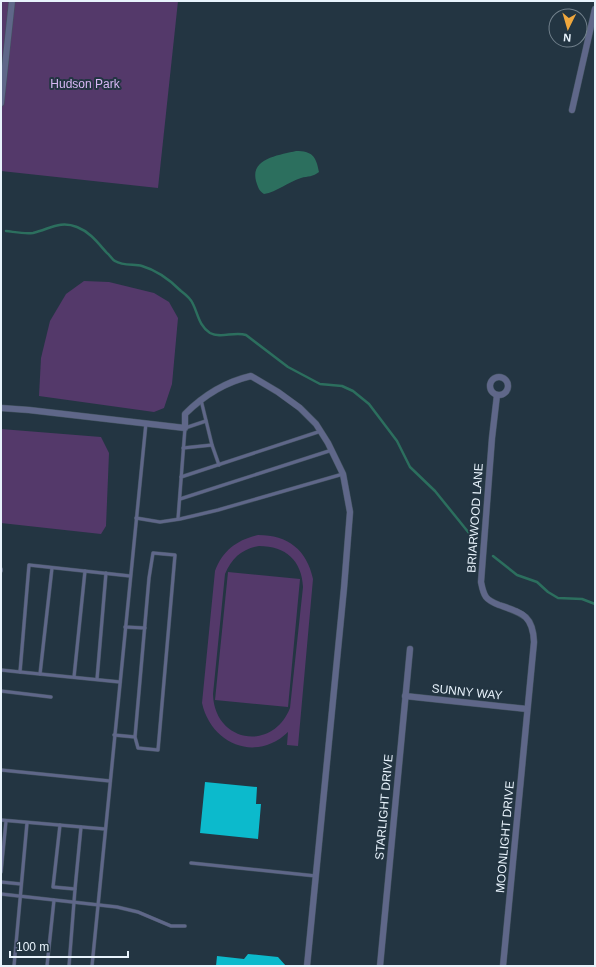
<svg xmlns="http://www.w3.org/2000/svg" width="596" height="967" viewBox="0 0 596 967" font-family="Arial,sans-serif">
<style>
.green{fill:#54396a;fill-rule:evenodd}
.water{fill:#2c6f5e}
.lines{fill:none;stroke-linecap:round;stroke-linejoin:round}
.stream{stroke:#2c6f5e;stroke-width:2.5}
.building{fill:#0cbacc}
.lane-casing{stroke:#435360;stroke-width:4}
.street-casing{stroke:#435360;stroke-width:7}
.lane{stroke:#5f6789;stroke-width:3}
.street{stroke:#5f6789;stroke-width:6}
.labels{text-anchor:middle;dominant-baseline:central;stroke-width:4;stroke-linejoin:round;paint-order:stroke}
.park-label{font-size:12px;fill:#d7b7f4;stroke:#233542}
.street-label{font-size:12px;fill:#e8f3fc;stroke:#233542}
</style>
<rect width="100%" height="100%" fill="#233542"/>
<!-- green -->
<g class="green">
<polygon points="1,1 178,1 158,188 1,171"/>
<polygon points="84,281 109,282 154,293 169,302 178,318 172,384 164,408 154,412 39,396 41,358 50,321 66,294"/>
<polygon points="1,429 101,437 109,453 106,526 101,534 1,523"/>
<path d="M258,535c30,0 49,15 55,44l-15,167 -11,-1 1,-13c-32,31 -77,12 -86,-29l13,-132c8,-21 22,-31 43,-36zM259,546c27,0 43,15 44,41l-13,121c-18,45 -76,34 -77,-14l12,-120c7,-16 17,-25 34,-28z"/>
<polygon points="228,572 300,579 288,707 215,700"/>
</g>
<!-- water -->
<path class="water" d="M296,151c16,0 20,5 23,21 -6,5 -11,4 -18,6 -13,4 -24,14 -37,16 -5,-3 -6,-7 -8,-13 -6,-23 24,-26 40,-30z"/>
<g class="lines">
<!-- stream -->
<g class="stream">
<path d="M6,231c9,1 18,3 27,2 17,-4 27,-13 44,-6 13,5 21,16 30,26 3,2 5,7 8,8 8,5 19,3 27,5 14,4 29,15 39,25 4,3 10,8 12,13 5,10 6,22 17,29 11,6 24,-2 36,2l42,32 32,17 22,2 11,5 16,13 28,37 13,26 25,24 38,47"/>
<polyline points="493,556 517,575 537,582 548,592 558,598 582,599 595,604"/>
</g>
</g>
<!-- building -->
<g class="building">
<polygon points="205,782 257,787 256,804 261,804 258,839 200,833"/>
<polygon points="248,954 278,957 286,966 216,966 217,956 244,959"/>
</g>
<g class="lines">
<defs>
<g id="lane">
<polyline points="201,400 212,445"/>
<polyline points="183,448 212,445 219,465"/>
<polyline points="181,477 321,431"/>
<polyline points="180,499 332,450"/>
<polyline points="136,518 160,522 180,519 218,510 343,474"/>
<polyline points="178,519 185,428 206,421"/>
<polyline points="1,569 1,571"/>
<polyline points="125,627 145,628"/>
<polyline points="1,670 20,672 29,565 130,576"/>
<polyline points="20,672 120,682"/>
<polyline points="40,674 52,568"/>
<polyline points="74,677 85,571"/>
<polyline points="97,679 106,573"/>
<polyline points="1,691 51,697"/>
<polyline points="114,735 135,737 149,578 153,553 175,555 158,750 138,748 135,737"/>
<polyline points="1,770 110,781"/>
<polyline points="1,820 105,829"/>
<polyline points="60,825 53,887 75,889 69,966"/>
<polyline points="191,863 316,876"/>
<polyline points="1,872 6,821"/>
<polyline points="1,882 21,884"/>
<polyline points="75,889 81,827"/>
<polyline points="1,894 117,907 138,912 171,926 185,926"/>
<polyline points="14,966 27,823"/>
<polyline points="47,966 54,900"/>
<polyline points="92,966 146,423"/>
</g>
<g id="street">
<polyline points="1,103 12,1"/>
<polyline points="572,110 595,9"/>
<circle cx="499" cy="386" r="9"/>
<path d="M497,395l-5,43 -11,144c1,5 2,11 5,15 3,4 8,6 13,8 23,8 34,10 35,37l-31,324"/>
<path d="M1,408l28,2 156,18v-14c19,-19 40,-32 66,-38l27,16 22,16 16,16 12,19 15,31 7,38 -6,76 -37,378"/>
<polyline points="405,696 527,709"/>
<polyline points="380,966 410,649"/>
</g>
</defs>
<!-- lane casing -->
<use href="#lane" class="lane-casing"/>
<!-- street casing -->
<use href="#street" class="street-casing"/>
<!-- lane -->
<use href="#lane" class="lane"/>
<!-- street -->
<use href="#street" class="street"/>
</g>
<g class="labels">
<!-- park labels -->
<g class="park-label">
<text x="85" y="84">Hudson Park</text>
</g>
<!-- street labels -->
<g class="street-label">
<text transform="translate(475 518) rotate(-86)">BRIARWOOD LANE</text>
<text transform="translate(467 692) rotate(6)">SUNNY WAY</text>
<text transform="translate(384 807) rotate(-85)">STARLIGHT DRIVE</text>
<text transform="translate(505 837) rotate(-85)">MOONLIGHT DRIVE</text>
</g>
</g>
<!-- border -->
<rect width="596" height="967" fill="none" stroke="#e8f3fc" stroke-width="4"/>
<!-- north arrow -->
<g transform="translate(568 28) rotate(185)"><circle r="19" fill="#233542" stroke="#72818c"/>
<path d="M0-3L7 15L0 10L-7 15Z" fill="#efa73d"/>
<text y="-6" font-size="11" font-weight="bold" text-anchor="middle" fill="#e8f3fc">N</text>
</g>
<!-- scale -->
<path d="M10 951v6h118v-6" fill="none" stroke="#e8f3fc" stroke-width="2"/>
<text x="16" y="951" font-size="12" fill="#e8f3fc" stroke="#233542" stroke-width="3" paint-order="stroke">100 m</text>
</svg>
